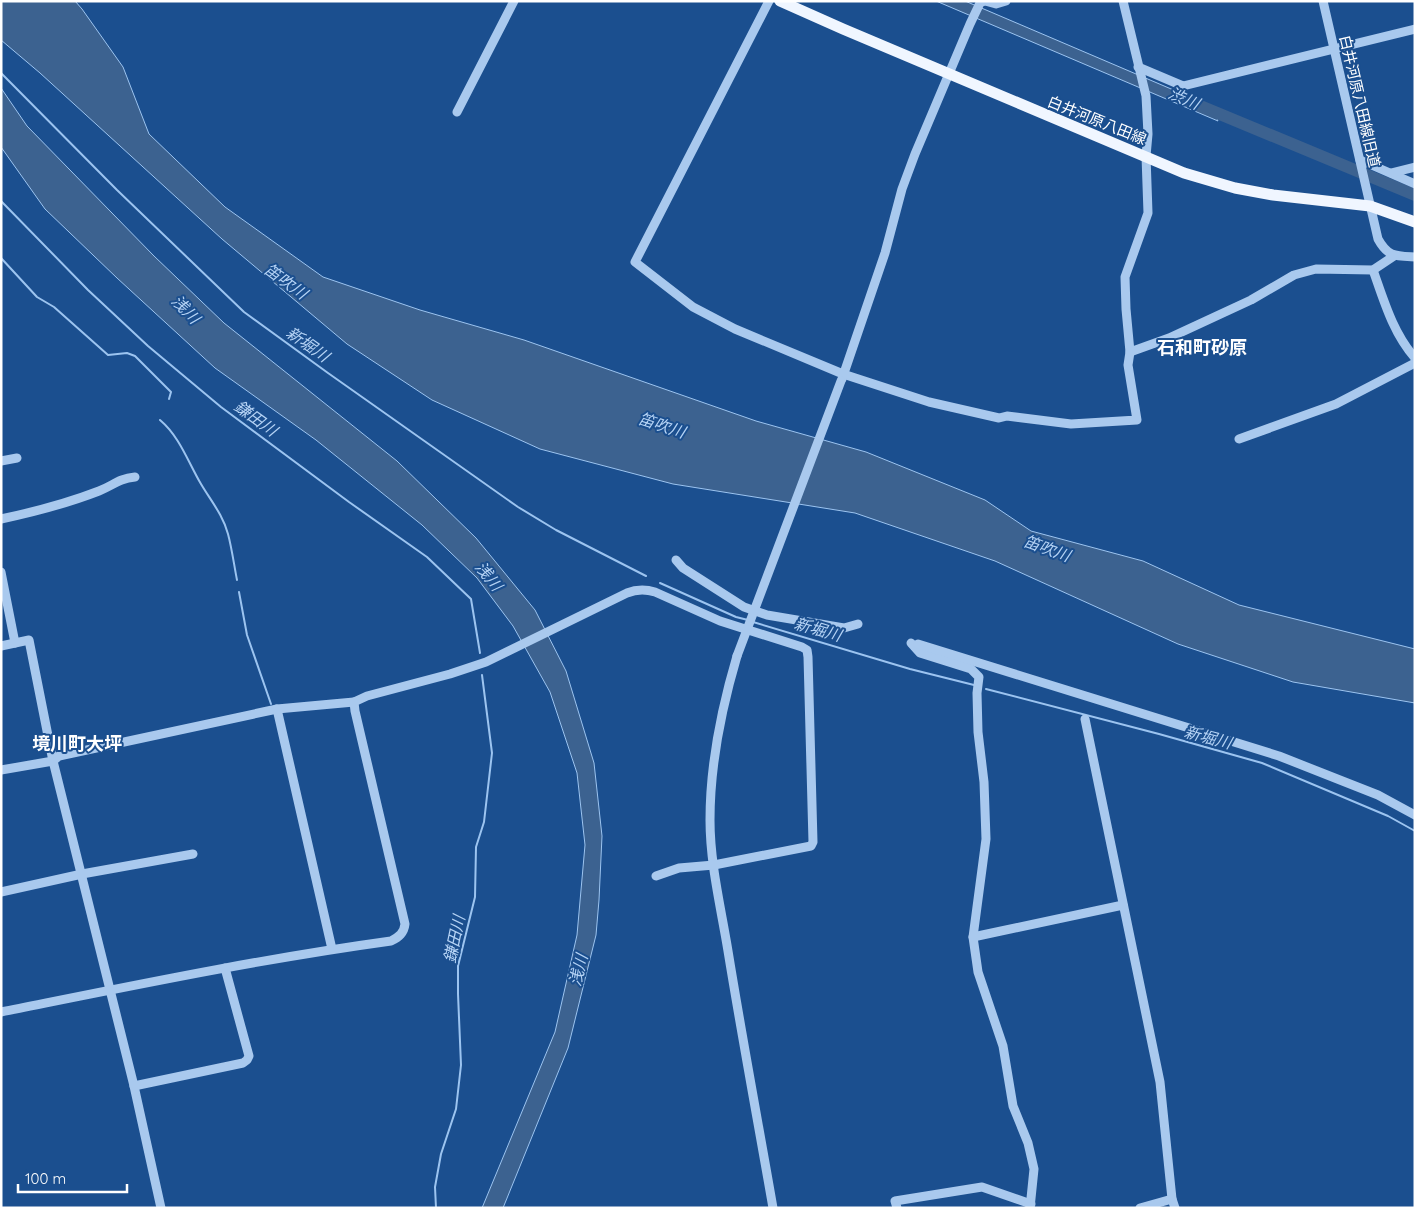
<svg xmlns="http://www.w3.org/2000/svg" width="1416" height="1209" viewBox="0 0 1416 1209" font-family="Quicksand,'Noto Sans JP',sans-serif">
<style>
.water{fill:#3c6290;stroke:#9cc4f0}
.lines{fill:none;stroke-linecap:round;stroke-linejoin:round}
.stream{stroke:#9cc4f0;stroke-width:2}
.river{stroke:#3c6290;stroke-width:12}
.minor{stroke:#a9c9ee;stroke-width:9}
.major{stroke:#f0f6ff;stroke-width:11}
.minor-bridge{stroke:#a9c9ee;stroke-width:9}
.labels{text-anchor:middle;dominant-baseline:central;stroke-width:4;stroke-linejoin:round;paint-order:stroke}
.street-label{font-size:15px;fill:#fff;stroke:#1b4f8f}
.water-label{font-size:16px;font-style:italic;fill:#b5d3f5;stroke:#1b4f8f}
.quarter-label{font-size:18px;font-weight:bold;fill:#fff;stroke:#1b4f8f}
</style>
<rect width="100%" height="100%" fill="#1b4f8f"/>
<!-- water -->
<g class="water">
<polygon points="1,1 75,1 82,9 123,67 149,134 225,207 323,277 420,310 524,340 756,421 866,452 985,500 1031,531 1143,561 1239,605 1415,649 1415,703 1293,682 1178,644 995,561 855,513 673,484 540,449 432,400 347,344 222,239 40,73 1,40"/>
<polygon points="936,1 965,1 1211,106 1218,121"/>
<polygon points="1,88 27,126 154,256 224,323 397,461 476,538 535,610 566,671 594,763 602,836 599,900 596,935 568,1048 503,1208 482,1208 555,1032 577,935 585,845 577,773 550,692 513,626 477,578 422,525 316,440 215,368 117,278 45,209 1,147"/>
</g>
<g class="lines">
<!-- stream -->
<g class="stream">
<polyline points="1,73 117,190 244,312 328,373 518,507 556,530 646,576"/>
<polyline points="1,201 88,290 148,346 221,407 349,502 427,557 471,599 480,653"/>
<polyline points="1,258 37,297 54,307 108,355 127,353 135,356 171,392 169,399"/>
<path d="M160,420c20,17 28,42 41,64 10,17 22,31 27,50 4,15 6,31 9,46"/>
<polyline points="660,583 736,617 748,620"/>
<polyline points="239,592 247,635 271,704"/>
<polyline points="753,622 910,669 974,685"/>
<polyline points="986,689 1159,734 1262,763 1388,816 1415,831"/>
<polyline points="436,1208 435,1187 441,1154 456,1109 461,1065 458,994 458,966 475,897 476,847 484,822 492,753 482,675"/>
</g>
<!-- river -->
<polyline class="river" points="1198,105 1415,195"/>
<!-- minor -->
<g class="minor">
<polyline points="769,1 635,262 693,307 735,329 843,374 929,402 999,418 1007,416 1071,424 1137,420 1128,365 1130,352 1126,309 1125,277 1148,213 1146,156 1148,134 1146,96 1123,1"/>
<polyline points="985,1 996,4 1006,1"/>
<path d="M1323,1l55,238c10,18 17,17 37,18"/>
<polyline points="1138,67 1183,86 1415,29"/>
<polyline points="457,112 514,1"/>
<polyline points="1360,160 1415,184"/>
<polyline points="1391,173 1415,167"/>
<path d="M1373,270c11,31 20,63 42,88"/>
<polyline points="1130,352 1169,338 1251,300 1294,275 1316,269 1373,270 1394,256"/>
<polyline points="842,379 885,253 902,189 915,154 970,24 980,3 984,1"/>
<polyline points="1239,439 1336,404 1415,363"/>
<polyline points="1,461 17,458"/>
<path d="M1,519c33,-7 67,-16 98,-28 15,-6 19,-12 36,-14"/>
<polyline points="676,560 683,568 744,607 767,615 844,628 858,624"/>
<polyline points="1,572 15,643"/>
<polyline points="911,643 920,653 971,669 979,677 977,693 978,732 984,782 986,839 973,937 978,972 1003,1046 1013,1106 1028,1143 1034,1169 1030,1208"/>
<polyline points="918,644 1279,756 1378,795 1415,815"/>
<polyline points="1,646 29,640 53,761 134,1086 161,1208"/>
<path d="M737,656c-16,54 -27,108 -27,164 0,44 11,88 18,131 14,86 30,171 45,257"/>
<polyline points="277,709 332,949"/>
<polyline points="1085,719 1160,1082 1172,1199 1175,1208"/>
<polyline points="1,770 53,761 59,756 277,709 354,702"/>
<polyline points="1,892 82,874 193,854"/>
<polyline points="973,937 1123,905"/>
<path d="M1,1012c130,-26 259,-53 390,-71 8,-4 13,-8 14,-17l-50,-213 -1,-9 13,-6 83,-22 36,-12 141,-69c10,-4 18,-4 28,-1l65,29 82,26 5,3 1,7 5,185 -2,4 -97,19 -35,3 -23,8"/>
<polyline points="134,1086 243,1063 247,1060 249,1056 225,968"/>
<polyline points="897,1208 895,1201 982,1187 1031,1204"/>
<polyline points="1140,1208 1172,1199"/>
</g>
<!-- major -->
<polyline class="major" points="780,1 843,29 1184,173 1235,188 1273,195 1370,206 1415,222"/>
<!-- minor-bridge -->
<polyline class="minor-bridge" points="737,656 841,381"/>
</g>
<g class="labels">
<!-- street labels -->
<g class="street-label">
<text transform="translate(1360 101) rotate(77)">白井河原八田線旧道</text>
<text transform="translate(1097 120) rotate(22)">白井河原八田線</text>
</g>
<!-- water labels -->
<g class="water-label">
<text transform="translate(1184 98) rotate(23)">渋川</text>
<text transform="translate(286 281) rotate(36)">笛吹川</text>
<text transform="translate(186 309) rotate(46)">浅川</text>
<text transform="translate(308 344) rotate(35)">新堀川</text>
<text transform="translate(256 418) rotate(36)">鎌田川</text>
<text transform="translate(662 425) rotate(18)">笛吹川</text>
<text transform="translate(1047 548) rotate(20)">笛吹川</text>
<text transform="translate(489 576) rotate(51)">浅川</text>
<text transform="translate(818 629) rotate(16)">新堀川</text>
<text transform="translate(1208 737) rotate(15)">新堀川</text>
<text transform="translate(454 939) rotate(-78)">鎌田川</text>
<text transform="translate(578 970) rotate(-76)">浅川</text>
</g>
<!-- quarter labels -->
<g class="quarter-label">
<text x="1202" y="347">石和町砂原</text>
<text x="77" y="743">境川町大坪</text>
</g>
</g>
<!-- border -->
<rect width="1416" height="1209" fill="none" stroke="#ffffff" stroke-width="5"/>
<!-- scale -->
<path d="M18 1184v8h109v-8" fill="none" stroke="#ffffff" stroke-width="2.5"/>
<text x="25" y="1184" font-size="15" fill="#ffffff" stroke="#1b4f8f" stroke-width="4" paint-order="stroke">100 m</text>
</svg>
